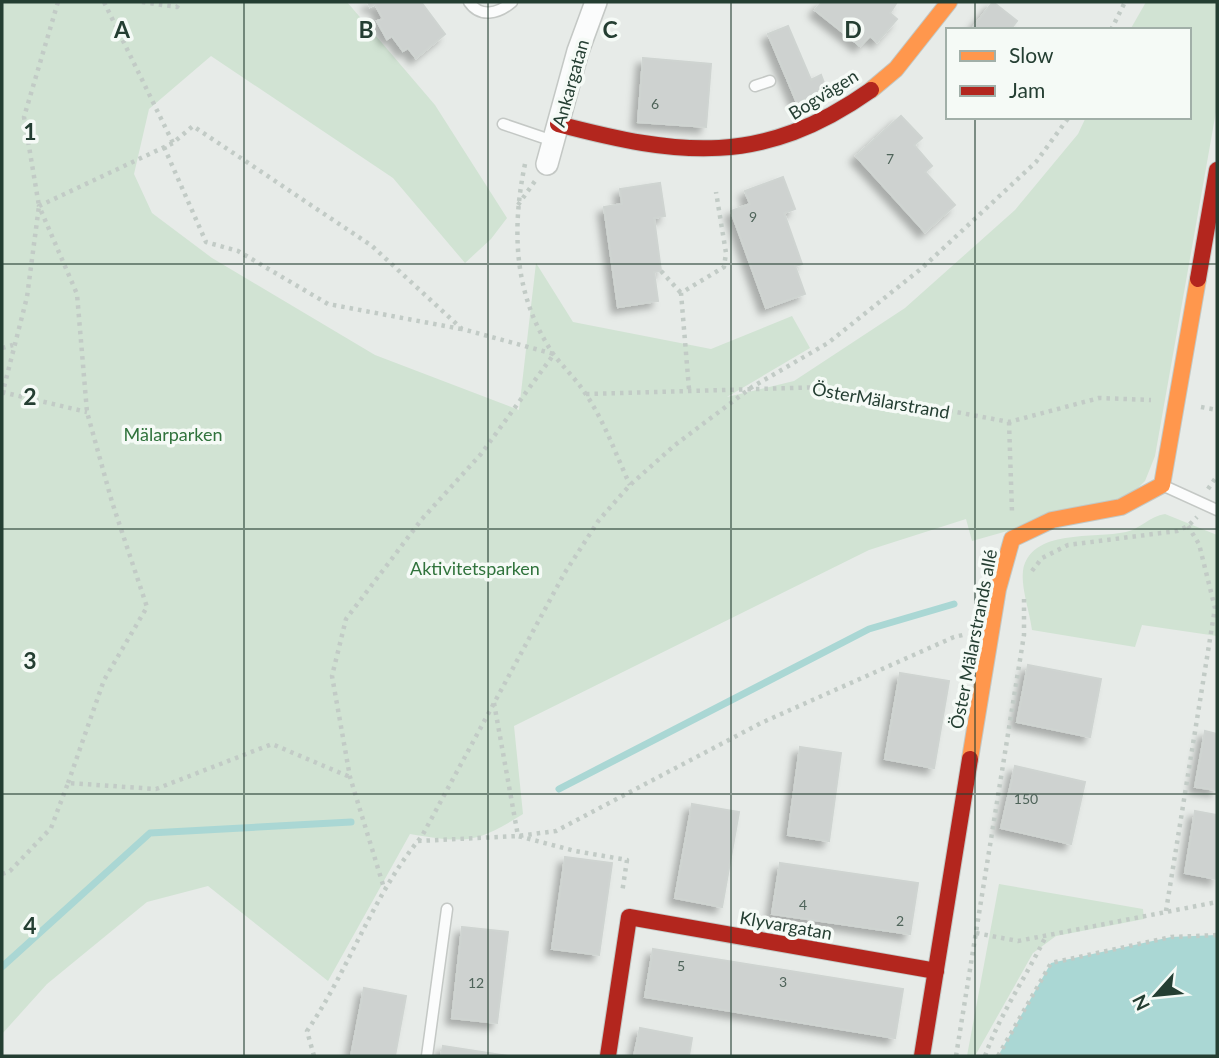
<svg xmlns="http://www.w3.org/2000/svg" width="1219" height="1058" viewBox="0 0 1219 1058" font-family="Lato,sans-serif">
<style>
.green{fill:#d1e3d3}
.water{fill:#aad7d4}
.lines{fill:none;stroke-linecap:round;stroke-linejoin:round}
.stream{stroke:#aad7d4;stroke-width:7}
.building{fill:#ced2d0;stroke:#cfd4d1;stroke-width:2;filter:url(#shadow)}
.lane-casing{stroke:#c4c8c5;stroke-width:13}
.street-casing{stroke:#c4c8c5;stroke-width:24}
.slow-casing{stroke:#c2c8c5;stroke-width:18}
.jam-casing{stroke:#c2c8c5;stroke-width:18}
.path{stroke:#c2cbc6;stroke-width:4.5;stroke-dasharray:3.5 5;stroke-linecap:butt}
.lane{stroke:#fbfcfc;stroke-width:10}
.street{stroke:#fbfcfc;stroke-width:21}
.slow{stroke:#ff974d;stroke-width:16}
.jam{stroke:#b3261e;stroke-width:16}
.grid{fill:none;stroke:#243e32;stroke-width:2;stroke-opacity:0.55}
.labels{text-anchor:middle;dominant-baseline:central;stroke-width:7;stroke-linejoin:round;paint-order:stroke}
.number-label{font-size:14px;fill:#4f645a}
.street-label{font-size:18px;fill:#243e32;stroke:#f5faf6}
.park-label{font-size:18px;fill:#30733c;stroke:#f5faf6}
.grid-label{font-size:23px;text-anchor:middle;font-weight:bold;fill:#243e32;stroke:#f5faf6;stroke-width:7;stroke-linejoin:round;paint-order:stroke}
</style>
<defs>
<filter id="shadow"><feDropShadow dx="-6" dy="6" stdDeviation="3.5" flood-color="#0004"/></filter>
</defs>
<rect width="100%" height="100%" fill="#e7ebe8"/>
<!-- green -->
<g class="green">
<path d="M2,2h345l88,103 72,113 -16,21 -26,24 -72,-85 -182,-122 -62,53 -15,65 18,39 60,45 163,97 144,55 17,-147 37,59 138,27 81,-33 18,32 -83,49 67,-16 111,-73 110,-98 63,-76 8,-17h103v-87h-59l16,-28h71v104l-62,350 -10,25 -16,16 -157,44 -6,-22 -97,31 -355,176 9,88c-48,30 -58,29 -113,20l-82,147 -120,-95 -61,16 -100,82 -45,50z"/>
<path d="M1165,514l52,21v101l-75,-11 -7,22 -103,-17c-2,-17 -11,-42 -9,-59 7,-43 72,-32 103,-39 14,-3 24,-16 39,-18z"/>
<polygon points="999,884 1143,909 1144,919 1056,936 1033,953 975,1056 967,1056"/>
</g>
<!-- water -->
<polygon class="water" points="1217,935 1217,1056 998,1056 1051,963 1171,937"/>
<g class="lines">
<!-- stream -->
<g class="stream">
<polyline points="559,789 869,629 954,604"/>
<polyline points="2,967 150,833 351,822"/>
</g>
</g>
<!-- building -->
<g class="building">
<polygon points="368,2 421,2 445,34 416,58 408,48 403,51 392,36 387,39 377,21 383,19 375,4 370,7"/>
<polygon points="822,2 897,2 890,13 897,19 877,42 870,36 860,46 815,10"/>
<polygon points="993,2 1017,21 1010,30 971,30"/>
<polygon points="788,26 811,80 821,75 827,91 797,103 768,34"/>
<polygon points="643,58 711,64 706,127 638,122"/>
<polygon points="901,116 922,138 914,145 932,166 925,172 955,205 925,232 856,156"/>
<polygon points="783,177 795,209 784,213 802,264 795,266 805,294 766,308 731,211 750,204 745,191"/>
<polygon points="660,183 665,216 654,218 661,271 654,272 658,301 618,307 604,207 622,204 620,189"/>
<polygon points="1028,665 1101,679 1090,737 1017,722"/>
<polygon points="900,673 949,681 934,768 885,759"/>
<polygon points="1205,731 1217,734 1217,790 1195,787"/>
<polygon points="800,747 841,753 829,841 788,835"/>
<polygon points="1015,766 1085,782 1071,844 1001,828"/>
<polygon points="692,804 739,812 722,907 675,898"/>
<polygon points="1195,811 1217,815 1217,879 1185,873"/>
<polygon points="565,857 612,863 599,955 552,949"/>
<polygon points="780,863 918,883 910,934 772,914"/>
<polygon points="462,927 508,932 497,1023 452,1018"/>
<polygon points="653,949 903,989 895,1038 645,997"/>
<polygon points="364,988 406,996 395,1056 351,1056"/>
<polygon points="640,1028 692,1038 689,1056 634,1056"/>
<polygon points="443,1046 508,1056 441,1056"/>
</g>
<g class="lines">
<defs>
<g id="lane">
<path d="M469,2c11,16 29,12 43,0"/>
<polyline points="755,86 770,81"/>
<polyline points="503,124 553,141"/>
<polyline points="1162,485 1217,510"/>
<polyline points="427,1056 447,909"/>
</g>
<polyline id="street" points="547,164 578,51 596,2"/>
<g id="slow">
<polyline points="871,90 896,69 949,2"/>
<polyline points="970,759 998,589 1012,539 1052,520 1121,507 1162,485 1198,279"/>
</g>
<g id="jam">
<path d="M558,124c122,32 204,43 313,-34"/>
<polyline points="1198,279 1217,170"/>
<polyline points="608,1056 629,917 936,971"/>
<polyline points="922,1056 970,759"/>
</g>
</defs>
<!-- lane casing -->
<use href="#lane" class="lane-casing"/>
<!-- street casing -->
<use href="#street" class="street-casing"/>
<!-- slow casing -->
<use href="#slow" class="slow-casing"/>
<!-- jam casing -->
<use href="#jam" class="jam-casing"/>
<!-- path -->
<g class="path">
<polyline points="104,2 173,143 193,126 372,246 462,329 554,354 481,454 422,519 346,619 332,676 350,777 384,888"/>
<polyline points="142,2 177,7 180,2"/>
<polyline points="1111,30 1125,2"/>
<polyline points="164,147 206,242 238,251 328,304 461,329"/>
<path d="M525,164c-14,67 -11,133 29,191 10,13 22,24 31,38 19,27 31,62 45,92"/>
<polyline points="518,205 535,181"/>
<polyline points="661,271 681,293"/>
<polyline points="2,348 13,345"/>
<polyline points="689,389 681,293 724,267 726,253 716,192"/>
<polyline points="2,392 87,412"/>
<polyline points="586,394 824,387 1009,422 1099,398 1151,400"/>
<polyline points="2,395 27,297 39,206 24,117 58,2"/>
<polyline points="1201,407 1217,410"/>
<polyline points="1009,422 1012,512"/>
<polyline points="1208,489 1217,476"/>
<polyline points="1032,571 1042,558 1068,545 1177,531 1188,526 1197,517"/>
<polyline points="494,703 518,836 575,851 627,860 622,893"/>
<polyline points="68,783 104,680 147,607 112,502 87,412 77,294 39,206 173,143"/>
<polyline points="418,841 518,836 556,831 761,723 954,637 967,634"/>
<polyline points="2,874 10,871 51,828 68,783 156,789 272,744 350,777"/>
<polyline points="1166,911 1215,608 1199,544 1188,526"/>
<polyline points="976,933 1018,941 1217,902"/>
<path d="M314,1056l-7,-25c43,-63 66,-137 115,-195l142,-262 35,-54 31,-35 45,-40 77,-58 76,-44 94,-75 114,-106 33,-45"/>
<polyline points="956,1056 1024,635 1024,598"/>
<path d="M985,1056c15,-42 41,-79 61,-120"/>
<polyline points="998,1056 1051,963 1171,937 1217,935"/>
</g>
<!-- lane -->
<use href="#lane" class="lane"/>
<!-- street -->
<use href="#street" class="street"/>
<!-- slow -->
<use href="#slow" class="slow"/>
<!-- jam -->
<use href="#jam" class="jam"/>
</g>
<!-- grid -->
<path class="grid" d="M244,2v1054M488,2v1054M731,2v1054M975,2v28M975,117v939M2,264h1215M2,529h1215M2,794h1215"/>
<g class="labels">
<!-- number labels -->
<g class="number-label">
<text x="655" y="103">6</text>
<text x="890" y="158">7</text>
<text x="753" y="216">9</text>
<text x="1026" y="798">150</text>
<text x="803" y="904">4</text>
<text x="900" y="920">2</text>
<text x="681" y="965">5</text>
<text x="783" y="981">3</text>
<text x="476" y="982">12</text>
</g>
<!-- street labels -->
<g class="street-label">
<text transform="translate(570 83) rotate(-74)">Ankargatan</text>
<text transform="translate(823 94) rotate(-32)">Bogvägen</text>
<text transform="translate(881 400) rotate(10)">ÖsterMälarstrand</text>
<text transform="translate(973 639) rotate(-79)">Öster Mälarstrands allé</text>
<text transform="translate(786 925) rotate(10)">Klyvargatan</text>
</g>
<!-- park labels -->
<g class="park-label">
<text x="173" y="434">Mälarparken</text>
<text x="475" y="568">Aktivitetsparken</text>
</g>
</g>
<g class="grid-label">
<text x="122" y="38">A</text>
<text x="366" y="38">B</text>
<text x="610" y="38">C</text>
<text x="853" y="38">D</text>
<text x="30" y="140">1</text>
<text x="30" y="405">2</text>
<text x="30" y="669">3</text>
<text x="30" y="934">4</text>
</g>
<!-- border -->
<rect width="1219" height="1058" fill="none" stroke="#243e32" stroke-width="7"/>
<!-- legend -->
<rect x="946" y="28" width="245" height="91" fill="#f5faf6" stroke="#a1afa8" stroke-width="2"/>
<rect x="960" y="51" width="35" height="10" fill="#ff974d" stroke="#a1afa8" stroke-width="2"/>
<text x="1009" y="63" font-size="21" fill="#243e32">Slow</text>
<rect x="960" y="86" width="35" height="10" fill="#b3261e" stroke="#a1afa8" stroke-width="2"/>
<text x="1009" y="98" font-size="21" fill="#243e32">Jam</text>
<!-- north arrow -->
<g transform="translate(1156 995) rotate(243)" stroke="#f5faf6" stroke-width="5" paint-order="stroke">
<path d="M0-5L12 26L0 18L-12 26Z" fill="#243e32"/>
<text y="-10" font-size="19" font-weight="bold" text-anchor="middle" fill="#243e32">N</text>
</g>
</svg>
